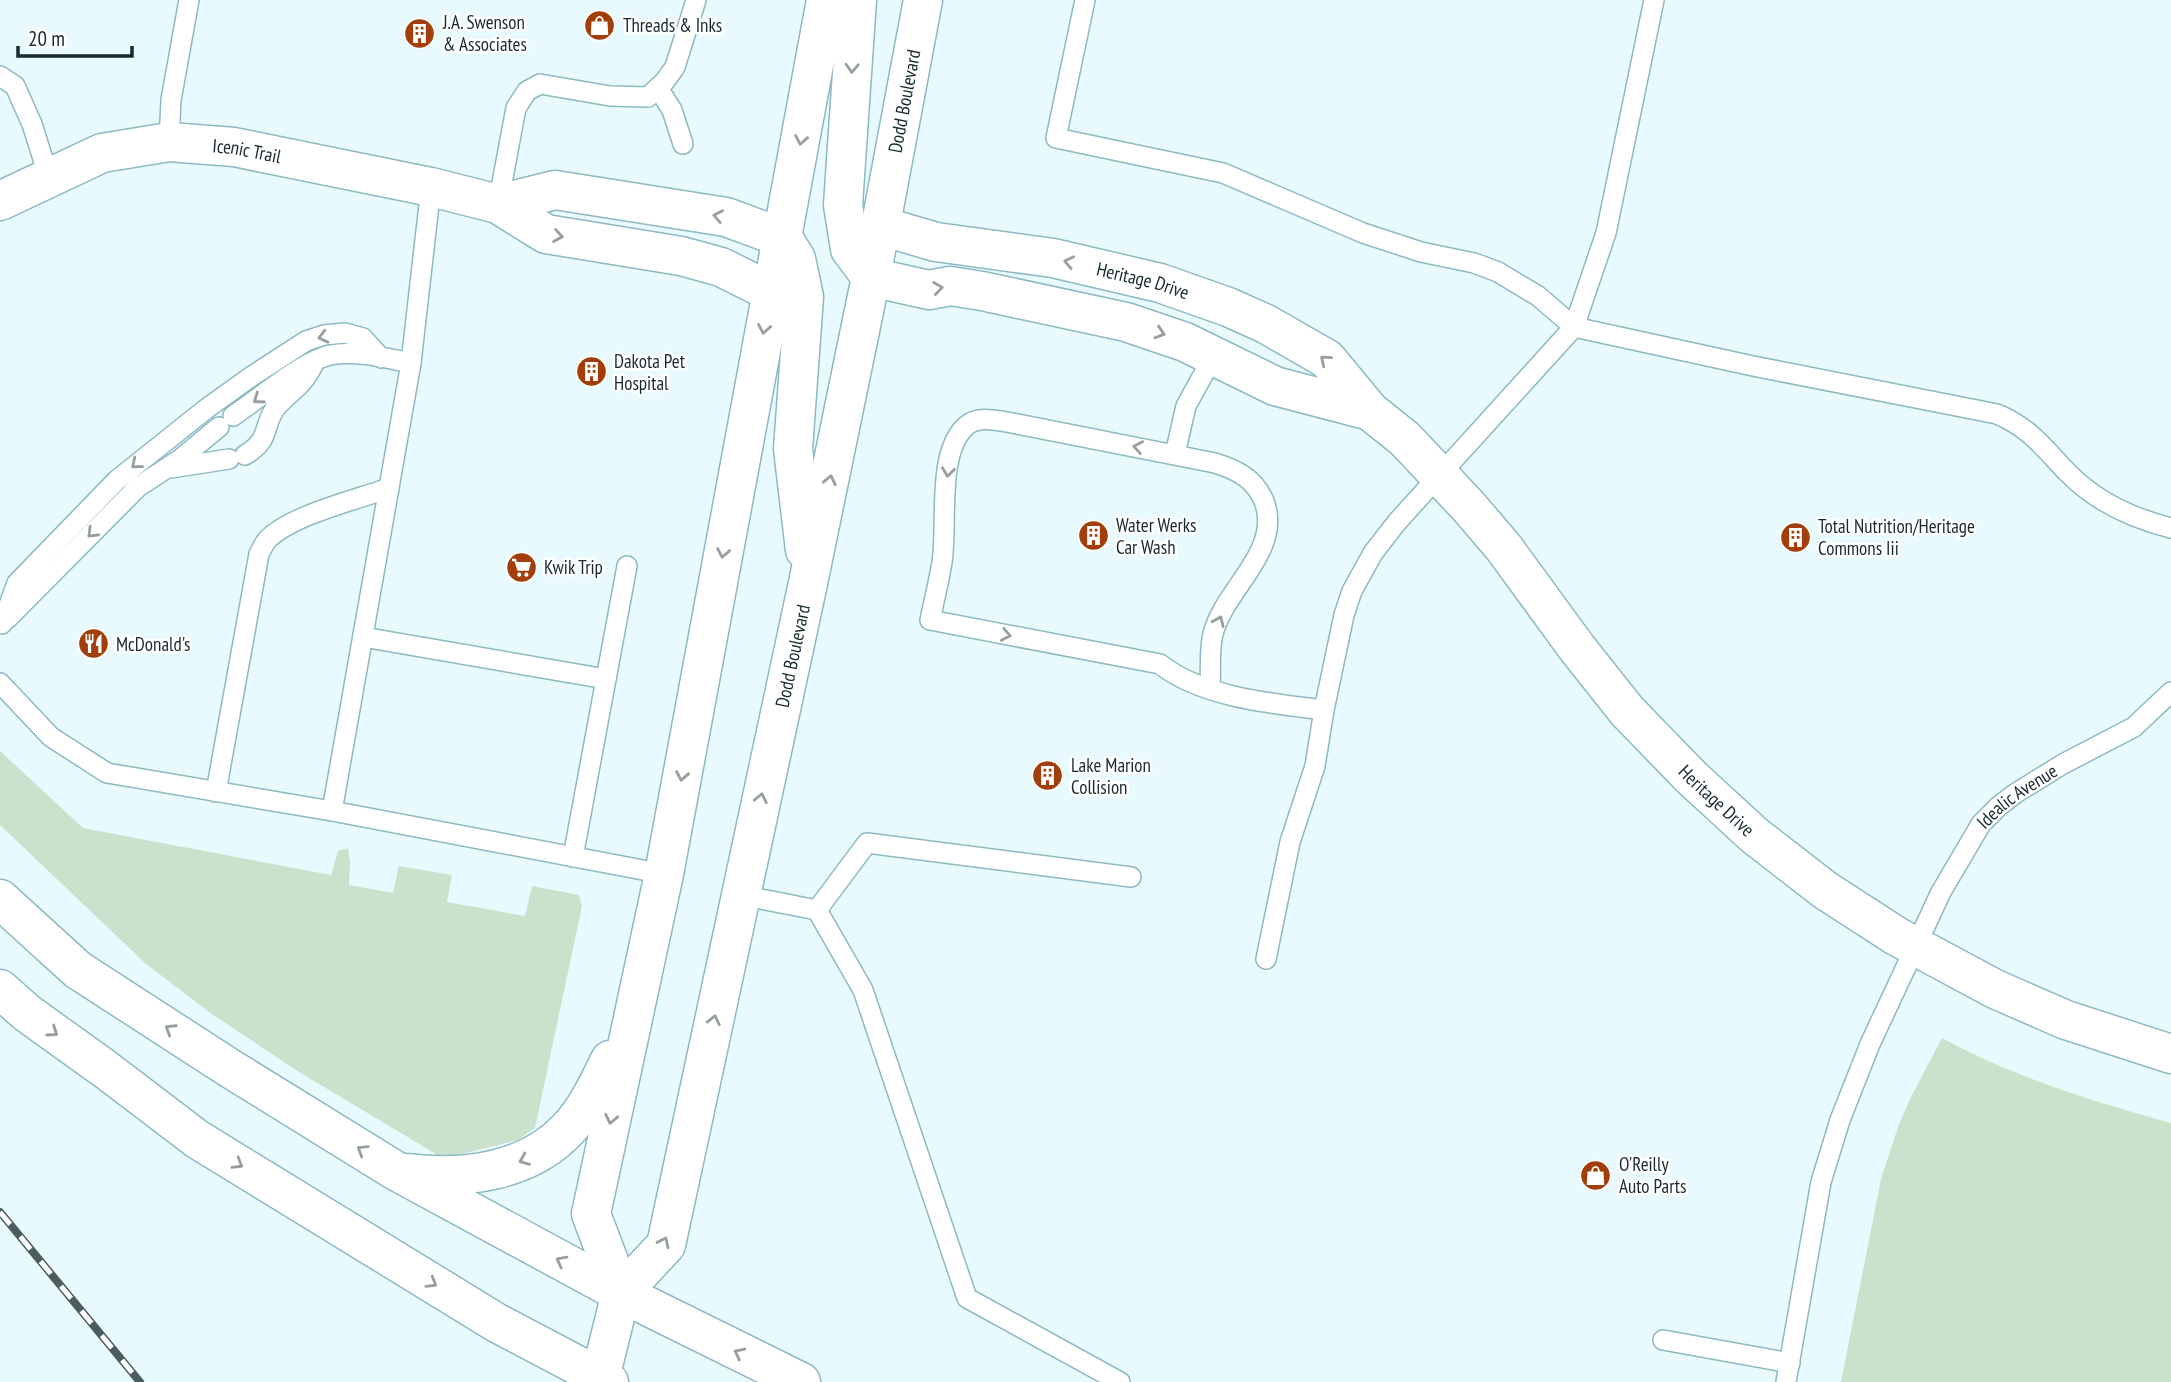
<svg xmlns="http://www.w3.org/2000/svg" width="2171" height="1382" viewBox="0 0 2171 1382" font-family="'PT Sans Narrow',sans-serif">
<style>
.green{fill:#cbe1cc}
.lines{fill:none;stroke-linecap:round;stroke-linejoin:round}
.service-casing{stroke:#8db9c3;stroke-width:22}
.tertiary-casing{stroke:#8db9c3;stroke-width:41}
.secondary-casing{stroke:#8db9c3;stroke-width:41}
.service{stroke:#fff;stroke-width:19}
.tertiary{stroke:#fff;stroke-width:38}
.secondary{stroke:#fff;stroke-width:38}
.rail-casing{stroke:#4b5d61;stroke-width:8}
.rail{stroke:#fff;stroke-width:5;stroke-dasharray:16;stroke-linecap:butt}
.oneway{stroke:#979fa1}
.labels{text-anchor:middle;dominant-baseline:central;stroke-width:5;stroke-linejoin:round;paint-order:stroke}
.poi-label{font-size:19px;fill:#182a2e;stroke:#fff;text-anchor:start}
.street-label{font-size:19px;fill:#182a2e;stroke:#fff}
</style>
<rect width="100%" height="100%" fill="#e9faff"/>
<!-- green -->
<g class="green">
<polygon points="0,751 83,828 331,875 338,851 348,848 350,863 349,885 393,893 399,866 452,875 447,902 525,916 532,886 579,895 582,906 535,1128 518,1140 458,1155 441,1157 299,1072 209,1012 145,963 0,825"/>
<path d="M1942,1038c74,40 149,63 229,85v259h-330l40,-203 17,-52 12,-28z"/>
</g>
<g class="lines">
<defs>
<g id="service">
<path d="M1085,0l-29,138 167,35 140,60 58,19 53,11 24,9 40,24 36,31 179,39 244,48c33,14 46,33 70,58 29,30 64,46 104,56"/>
<polyline points="0,76 15,86 32,124 49,178"/>
<polyline points="658,88 672,110 683,144"/>
<polyline points="169,142 171,100 189,0"/>
<polyline points="498,204 516,108 527,91 540,84 610,96 648,97 665,81 675,67 696,0"/>
<path d="M233,416c24,-16 70,-55 97,-61 26,-5 55,3 81,8"/>
<polyline points="1175,454 1186,406 1214,355"/>
<path d="M245,455c28,-17 16,-29 32,-49 15,-16 25,-19 36,-41"/>
<polyline points="171,468 229,459"/>
<polyline points="8,618 138,487 179,460 219,427"/>
<polyline points="2,624 17,583 117,480 206,409 252,376 306,341 324,335 345,333 363,338 381,358"/>
<polyline points="363,637 606,679"/>
<polyline points="0,683 51,737 107,773 332,811 664,874"/>
<path d="M1210,688c1,-16 -1,-39 3,-54 11,-45 70,-83 51,-133 -10,-23 -27,-31 -49,-38l-208,-41c-14,-2 -29,-6 -41,4 -30,27 -18,98 -24,136 -3,19 -8,39 -12,58l230,44c41,33 113,40 164,46l20,-95 8,-24 21,-38 24,-31 177,-195 32,-94 48,-233"/>
<path d="M216,792l43,-238c2,-4 5,-10 8,-14 24,-25 89,-40 122,-52"/>
<polyline points="332,811 411,363 431,187"/>
<polyline points="573,857 627,566"/>
<polyline points="740,895 817,910 863,990 967,1298 1120,1382"/>
<polyline points="817,910 867,843 1131,877"/>
<polyline points="1266,959 1290,842 1315,766 1324,710"/>
<polyline points="1663,1340 1790,1363"/>
<path id="s1" d="M1786,1382l35,-200 19,-62 30,-76 71,-152 40,-68 18,-18 17,-13 47,-29 71,-37 37,-35"/>
</g>
<g id="tertiary">
<path id="s2" d="M0,201l102,-48 67,-11 65,5 197,40 67,17 48,30 135,22 40,11 50,25"/>
<polyline points="498,204 555,190 726,217 783,238"/>
<path id="s3" d="M881,226l55,16 117,16 107,25 68,24 38,17 61,35 43,52 35,28 64,68 35,41 73,100 50,63 64,66 63,58 71,55 71,46 58,31 41,22 71,31 105,34"/>
<polyline points="871,277 929,290 950,286 982,291 1126,322 1185,342 1275,386 1370,411"/>
</g>
<g id="secondary">
<polyline points="857,0 843,205 850,249 871,277"/>
<polyline points="783,238 796,259 804,297 793,449 805,550"/>
<polyline points="0,899 78,970 231,1069 396,1171 621,1293 801,1382"/>
<polyline points="0,989 27,1013 105,1069 197,1139 497,1323 609,1382"/>
<path d="M407,1173c57,7 121,-1 161,-44 19,-20 30,-45 42,-69"/>
<polyline points="621,1293 591,1214 664,874 826,0"/>
<path id="s4" d="M599,1382l22,-89 45,-48 142,-662 63,-306 52,-277"/>
</g>
</defs>
<!-- service casing -->
<use href="#service" class="service-casing"/>
<!-- tertiary casing -->
<use href="#tertiary" class="tertiary-casing"/>
<!-- secondary casing -->
<use href="#secondary" class="secondary-casing"/>
<!-- service -->
<use href="#service" class="service"/>
<!-- tertiary -->
<use href="#tertiary" class="tertiary"/>
<!-- secondary -->
<use href="#secondary" class="secondary"/>
<defs>
<polyline id="rail" points="0,1212 140,1382"/>
</defs>
<!-- rail casing -->
<use href="#rail" class="rail-casing"/>
<!-- rail -->
<use href="#rail" class="rail"/>
</g>
<!-- one-way arrows -->
<defs><path id="oneway-chevron" d="M-2-3.5L2.5 0L-2 3.5" fill="none" stroke-width="1.6" stroke-linecap="round" stroke-linejoin="round" transform="scale(1.75)"/></defs>
<g class="oneway">
<use href="#oneway-chevron" transform="translate(852 68) rotate(93)"/>
<use href="#oneway-chevron" transform="translate(801 140) rotate(100)"/>
<use href="#oneway-chevron" transform="translate(718 216) rotate(-169)"/>
<use href="#oneway-chevron" transform="translate(558 236) rotate(9)"/>
<use href="#oneway-chevron" transform="translate(1069 262) rotate(-168)"/>
<use href="#oneway-chevron" transform="translate(938 288) rotate(-8)"/>
<use href="#oneway-chevron" transform="translate(764 329) rotate(100)"/>
<use href="#oneway-chevron" transform="translate(1160 333) rotate(18)"/>
<use href="#oneway-chevron" transform="translate(323 337) rotate(166)"/>
<use href="#oneway-chevron" transform="translate(1325 360) rotate(-140)"/>
<use href="#oneway-chevron" transform="translate(258 399) rotate(145)"/>
<use href="#oneway-chevron" transform="translate(1138 447) rotate(-169)"/>
<use href="#oneway-chevron" transform="translate(136 464) rotate(141)"/>
<use href="#oneway-chevron" transform="translate(948 472) rotate(97)"/>
<use href="#oneway-chevron" transform="translate(830 480) rotate(-78)"/>
<use href="#oneway-chevron" transform="translate(92 533) rotate(135)"/>
<use href="#oneway-chevron" transform="translate(723 553) rotate(100)"/>
<use href="#oneway-chevron" transform="translate(1219 621) rotate(-66)"/>
<use href="#oneway-chevron" transform="translate(1006 635) rotate(11)"/>
<use href="#oneway-chevron" transform="translate(682 776) rotate(100)"/>
<use href="#oneway-chevron" transform="translate(761 798) rotate(-78)"/>
<use href="#oneway-chevron" transform="translate(714 1020) rotate(-78)"/>
<use href="#oneway-chevron" transform="translate(170 1029) rotate(-147)"/>
<use href="#oneway-chevron" transform="translate(53 1032) rotate(35)"/>
<use href="#oneway-chevron" transform="translate(611 1119) rotate(102)"/>
<use href="#oneway-chevron" transform="translate(362 1150) rotate(-148)"/>
<use href="#oneway-chevron" transform="translate(524 1160) rotate(158)"/>
<use href="#oneway-chevron" transform="translate(238 1164) rotate(31)"/>
<use href="#oneway-chevron" transform="translate(664 1242) rotate(-65)"/>
<use href="#oneway-chevron" transform="translate(561 1261) rotate(-152)"/>
<use href="#oneway-chevron" transform="translate(432 1283) rotate(31)"/>
<use href="#oneway-chevron" transform="translate(739 1353) rotate(-153)"/>
</g>
<!-- icons -->
<defs>
<symbol id="shop-disc" viewBox="-11 -11 22 22"><circle r="9.5" fill="#a23e0a" stroke="#fff"/><path d="M-5-2.5h2.3a2.7 3.5 0 0 1 5.4 0H5L5.5 6h-11ZM-1.5-2.5h3a1.5 2.3 0 0 0-3 0Z" fill="#fff"/></symbol>
<symbol id="building-disc" viewBox="-11 -11 22 22"><circle r="9.5" fill="#a23e0a" stroke="#fff"/><path d="M-4-6H4V6H1V3H-1V6H-4ZM-2.5-4.3h1.7v1.8h-1.7ZM.8-4.3h1.7v1.8H.8ZM-2.5-1h1.7V.8h-1.7ZM.8-1h1.7V.8H.8Z" fill="#fff"/></symbol>
<symbol id="supermarket-disc" viewBox="-11 -11 22 22"><circle r="9.5" fill="#a23e0a" stroke="#fff"/><path d="M-6-5.5h2.5l.6 2H6L4.5 2H-2.5L-4.4-4H-6ZM-1.5 3.2a1.3 1.3 0 1 0 .1 0ZM3 3.2a1.3 1.3 0 1 0 .1 0Z" fill="#fff"/></symbol>
<symbol id="restaurant-disc" viewBox="-11 -11 22 22"><circle r="9.5" fill="#a23e0a" stroke="#fff"/><path d="M-5-6h1v4h1v-4h1v4h1v-4h1v5L-1.5 .5V6h-2V.5L-5-1ZM5-6V6H3V1.5H1.5Q1.5-4 5-6Z" fill="#fff"/></symbol>
</defs>
<g fill-rule="evenodd">
<use href="#shop-disc" x="582" y="8" width="35" height="35"/>
<use href="#building-disc" x="402" y="16" width="35" height="35"/>
<use href="#building-disc" x="574" y="354" width="35" height="35"/>
<use href="#building-disc" x="1076" y="518" width="35" height="35"/>
<use href="#building-disc" x="1778" y="520" width="35" height="35"/>
<use href="#supermarket-disc" x="504" y="550" width="35" height="35"/>
<use href="#restaurant-disc" x="76" y="626" width="35" height="35"/>
<use href="#building-disc" x="1030" y="758" width="35" height="35"/>
<use href="#shop-disc" x="1578" y="1158" width="35" height="35"/>
</g>
<g class="labels">
<!-- poi labels -->
<g class="poi-label">
<text x="443" y="22">J.A. Swenson<tspan x="443" dy="22">&amp; Associates</tspan></text>
<text x="623" y="25">Threads &amp; Inks</text>
<text x="614" y="361">Dakota Pet<tspan x="614" dy="22">Hospital</tspan></text>
<text x="1116" y="525">Water Werks<tspan x="1116" dy="22">Car Wash</tspan></text>
<text x="1818" y="526">Total Nutrition/Heritage<tspan x="1818" dy="22">Commons Iii</tspan></text>
<text x="544" y="567">Kwik Trip</text>
<text x="116" y="644">McDonald's</text>
<text x="1071" y="765">Lake Marion<tspan x="1071" dy="22">Collision</tspan></text>
<text x="1619" y="1164">O'Reilly<tspan x="1619" dy="22">Auto Parts</tspan></text>
</g>
<!-- street labels -->
<g class="street-label">
<text stroke="none"><textPath href="#s4" startOffset="1326">Dodd Boulevard</textPath></text>
<text stroke="none"><textPath href="#s2" startOffset="259">Icenic Trail</textPath></text>
<text stroke="none"><textPath href="#s3" startOffset="268">Heritage Drive</textPath></text>
<text stroke="none"><textPath href="#s4" startOffset="760">Dodd Boulevard</textPath></text>
<text stroke="none"><textPath href="#s1" startOffset="642">Idealic Avenue</textPath></text>
<text stroke="none"><textPath href="#s3" startOffset="1060">Heritage Drive</textPath></text>
</g>
</g>
<!-- scale -->
<path d="M18 46v10h114v-10" fill="none" stroke="#182a2e" stroke-width="3.5"/>
<text x="28" y="46" font-size="21" fill="#182a2e" stroke="#ffffff" stroke-width="5" paint-order="stroke">20 m</text>
</svg>
